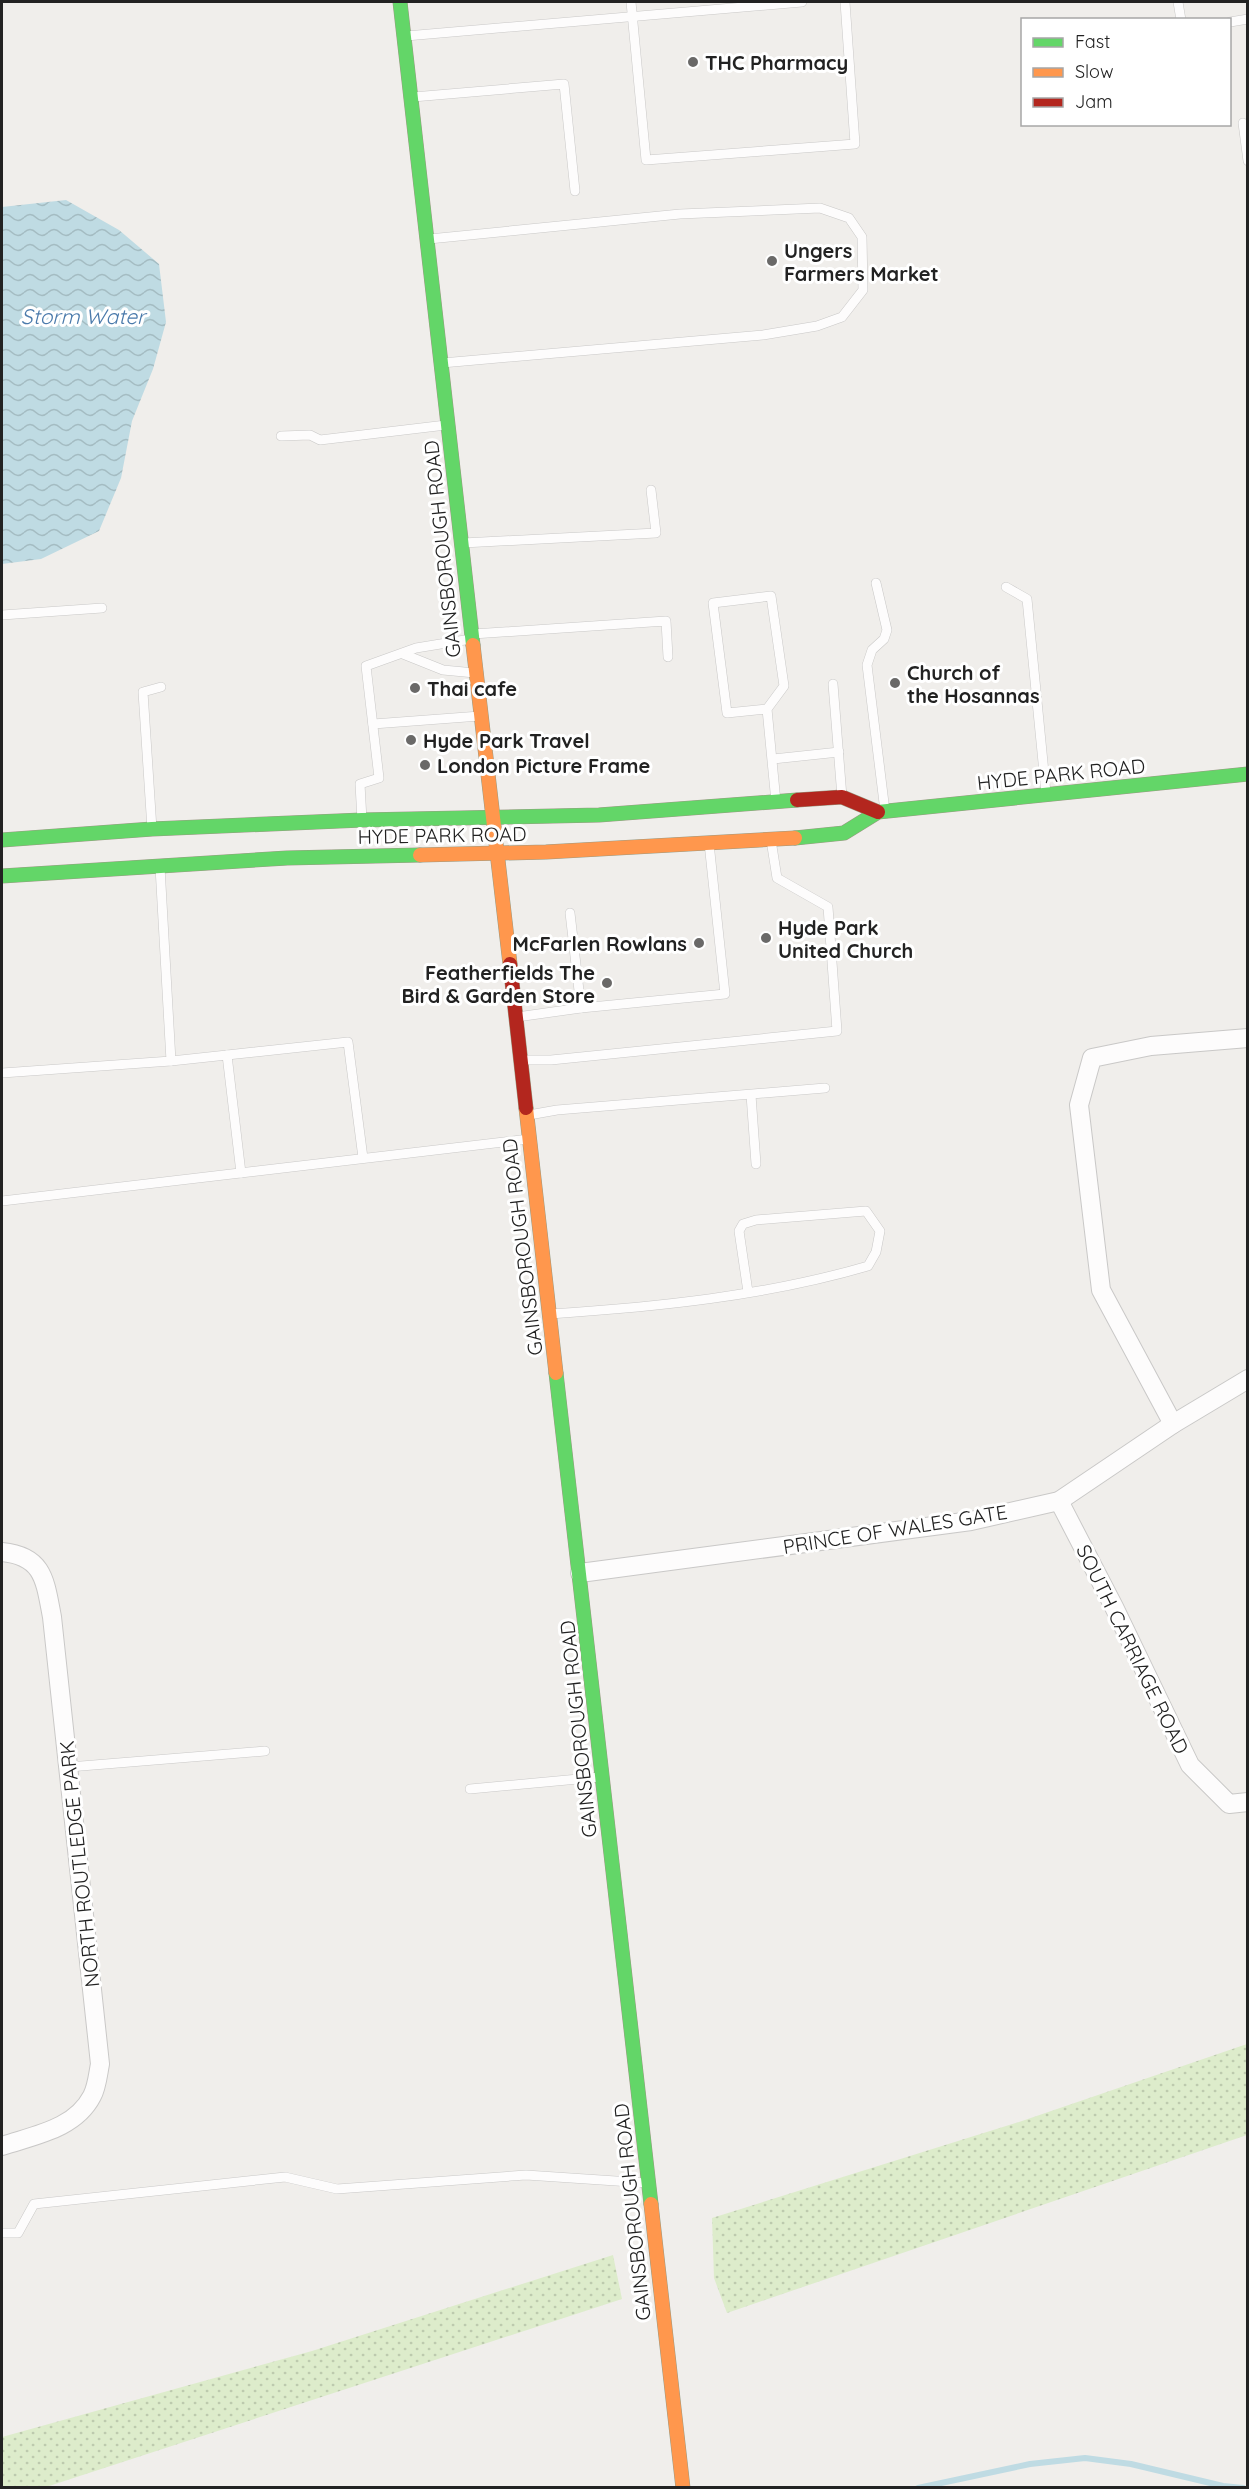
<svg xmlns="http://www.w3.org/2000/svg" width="1249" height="2489" viewBox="0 0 1249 2489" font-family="Quicksand,sans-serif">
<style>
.grass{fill:url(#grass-dots)}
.water{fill:url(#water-waves)}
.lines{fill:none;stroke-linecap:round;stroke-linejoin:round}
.stream{stroke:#bfdbe3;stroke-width:6}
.lane-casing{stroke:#c9c8c7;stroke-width:10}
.street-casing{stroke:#c9c8c7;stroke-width:20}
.fast-casing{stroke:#999a82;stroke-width:15}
.slow-casing{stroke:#999a82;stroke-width:15}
.jam-casing{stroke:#999a82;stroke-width:15}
.lane{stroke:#fdfcfc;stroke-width:9}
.street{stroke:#fdfcfc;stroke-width:18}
.fast{stroke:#63d668;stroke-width:14}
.slow{stroke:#ff974d;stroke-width:14}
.jam{stroke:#b3261e;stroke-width:14}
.poi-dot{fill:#6a6968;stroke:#fff;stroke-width:2}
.labels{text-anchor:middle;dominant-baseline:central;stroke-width:6;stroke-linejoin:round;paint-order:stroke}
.poi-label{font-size:20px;font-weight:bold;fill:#222;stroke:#fff;text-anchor:start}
.street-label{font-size:20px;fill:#222;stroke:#fff}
.water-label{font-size:21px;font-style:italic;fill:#4a7aab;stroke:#fff}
</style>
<defs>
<pattern id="grass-dots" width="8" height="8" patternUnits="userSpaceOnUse" patternTransform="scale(1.5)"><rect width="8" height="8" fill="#ddeccb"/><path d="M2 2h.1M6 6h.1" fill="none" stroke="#bdcaae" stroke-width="1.8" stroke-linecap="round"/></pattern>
<pattern id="water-waves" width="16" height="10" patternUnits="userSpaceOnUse" patternTransform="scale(1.5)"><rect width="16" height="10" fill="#bfdbe3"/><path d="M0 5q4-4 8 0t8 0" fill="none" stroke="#a4bcc2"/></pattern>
</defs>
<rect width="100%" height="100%" fill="#f0eeeb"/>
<!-- grass -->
<g class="grass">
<polygon points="1247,2044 1247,2135 727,2313 714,2278 712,2218 1019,2122"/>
<polygon points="613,2255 622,2299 46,2487 2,2487 2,2437 312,2351"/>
</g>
<!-- water -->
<polygon class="water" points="66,200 119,230 159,264 166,322 153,369 132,421 121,478 99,531 41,559 2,564 2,207"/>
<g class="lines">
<!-- stream -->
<polyline class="stream" points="918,2488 1030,2464 1085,2458 1131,2464 1223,2486 1243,2488"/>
<defs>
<g id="lane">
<polyline points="631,2 646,160 855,144 845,2"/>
<polyline points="1178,2 1181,20"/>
<polyline points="1230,22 1248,19"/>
<polyline points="406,36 802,2"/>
<polyline points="413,97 564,84 575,191"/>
<polyline points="1243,123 1248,161"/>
<polyline points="429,239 680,214 820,208 849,218 862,237 863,290 842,317 817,326 763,335 442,363"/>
<polyline points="281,436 310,435 320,440 446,425"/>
<polyline points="463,543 656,533 651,490"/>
<polyline points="876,583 887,630 884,639 872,650 867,665 885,811"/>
<polyline points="1006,587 1027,599 1046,793"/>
<polyline points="2,615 102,608"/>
<polyline points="473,634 666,621 668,657"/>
<polyline points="403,654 443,670 475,673"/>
<polyline points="833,684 842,797"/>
<polyline points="767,709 784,686 771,596 713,603 727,713 767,709 776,802"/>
<polyline points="373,724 480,716"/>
<polyline points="773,759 839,752"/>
<polyline points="362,820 360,784 379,778 366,666 416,648 471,639"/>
<polyline points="152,829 143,692 161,687"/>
<polyline points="570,913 581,1008"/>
<polyline points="517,1017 581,1008 725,994 709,843"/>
<polyline points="227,1055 348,1042 363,1158"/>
<polyline points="522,1060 551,1060 837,1031 828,907 777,878 771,840"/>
<polyline points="171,1061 227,1055 241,1173"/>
<polyline points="2,1073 171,1061 160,867"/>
<polyline points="751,1095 756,1164"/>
<polyline points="529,1115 557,1110 825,1088"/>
<polyline points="2,1201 529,1139"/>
<path d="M550,1314c106,-7 216,-18 318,-48l8,-14 4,-21 -14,-20 -110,9 -13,4 -4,7 9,61"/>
<polyline points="69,1767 265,1751"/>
<polyline points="470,1789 600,1777"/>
<polyline points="2,2233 18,2233 34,2204 285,2177 337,2189 526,2175 646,2183"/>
</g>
<g id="street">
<polyline points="1173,1424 1101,1290 1079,1105 1092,1058 1151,1046 1248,1038"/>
<polyline points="1059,1501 1114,1607 1190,1765 1229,1804 1248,1802"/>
<path d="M2,1552c42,4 43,29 50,65l48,447c-2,10 -3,23 -8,32 -17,33 -57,39 -90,50"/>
<polyline points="580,1573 971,1521 1059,1501 1173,1424 1248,1379"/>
</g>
<g id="fast">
<polyline points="400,2 473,645"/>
<polyline points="795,838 844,833 878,812 1248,774"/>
<polyline points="2,840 152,829 362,820 599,815 797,800"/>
<polyline points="2,876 287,858 420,855"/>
<polyline points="556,1373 651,2204"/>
</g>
<g id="slow">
<polyline points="473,645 510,964"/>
<polyline points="420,855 546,852 795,838"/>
<polyline points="526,1108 556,1373"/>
<polyline points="651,2204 683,2488"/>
</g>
<g id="jam">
<polyline points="797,800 842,797 878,812"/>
<polyline points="510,964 526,1108"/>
</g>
</defs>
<!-- lane casing -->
<use href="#lane" class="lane-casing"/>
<!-- street casing -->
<use href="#street" class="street-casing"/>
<!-- fast casing -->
<use href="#fast" class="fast-casing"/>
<!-- slow casing -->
<use href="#slow" class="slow-casing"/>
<!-- jam casing -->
<use href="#jam" class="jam-casing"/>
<!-- lane -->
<use href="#lane" class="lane"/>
<!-- street -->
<use href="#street" class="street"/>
<!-- fast -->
<use href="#fast" class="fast"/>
<!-- slow -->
<use href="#slow" class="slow"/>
<!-- jam -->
<use href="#jam" class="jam"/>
</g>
<!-- markers -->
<g class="poi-dot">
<circle cx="693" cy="62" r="6"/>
<circle cx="772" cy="261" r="6"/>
<circle cx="895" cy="683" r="6"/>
<circle cx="415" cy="688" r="6"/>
<circle cx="411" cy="740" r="6"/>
<circle cx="425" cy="765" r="6"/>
<circle cx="766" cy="938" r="6"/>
<circle cx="699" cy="943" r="6"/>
<circle cx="607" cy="983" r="6"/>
</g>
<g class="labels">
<!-- poi labels -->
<g class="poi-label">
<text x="705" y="62">THC Pharmacy</text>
<text x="784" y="250">Ungers<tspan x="784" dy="23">Farmers Market</tspan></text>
<text x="907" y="672">Church of<tspan x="907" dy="23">the Hosannas</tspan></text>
<text x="427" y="688">Thai cafe</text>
<text x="423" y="740">Hyde Park Travel</text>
<text x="437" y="765">London Picture Frame</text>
<text x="778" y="927">Hyde Park<tspan x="778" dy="23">United Church</tspan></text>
<text x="687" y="943" text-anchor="end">McFarlen Rowlans</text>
<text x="595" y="972" text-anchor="end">Featherfields The<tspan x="595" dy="23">Bird &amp; Garden Store</tspan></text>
</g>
<!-- street labels -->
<g class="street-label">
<text transform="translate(442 549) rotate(-96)">GAINSBOROUGH ROAD</text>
<text transform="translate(1061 774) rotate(-6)">HYDE PARK ROAD</text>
<text transform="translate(442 835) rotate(-1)">HYDE PARK ROAD</text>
<text transform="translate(522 1247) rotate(-97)">GAINSBOROUGH ROAD</text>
<text transform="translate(895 1529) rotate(-9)">PRINCE OF WALES GATE</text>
<text transform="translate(1133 1649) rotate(64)">SOUTH CARRIAGE ROAD</text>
<text transform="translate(578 1729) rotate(-96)">GAINSBOROUGH ROAD</text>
<text transform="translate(79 1864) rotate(-96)">NORTH ROUTLEDGE PARK</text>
<text transform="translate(632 2212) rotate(-96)">GAINSBOROUGH ROAD</text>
</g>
<!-- water labels -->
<g class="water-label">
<text x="83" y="316">Storm Water</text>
</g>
</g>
<!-- border -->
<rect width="1249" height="2489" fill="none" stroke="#222222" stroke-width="6"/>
<!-- legend -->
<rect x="1021" y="18" width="210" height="108" fill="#ffffff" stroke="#a7a7a7" stroke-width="1.5"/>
<rect x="1033" y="38" width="30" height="9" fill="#63d668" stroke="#a7a7a7" stroke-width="1.5"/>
<text x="1075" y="48" font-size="18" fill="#222222">Fast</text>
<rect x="1033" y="68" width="30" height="9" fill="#ff974d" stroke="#a7a7a7" stroke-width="1.5"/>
<text x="1075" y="78" font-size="18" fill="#222222">Slow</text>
<rect x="1033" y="98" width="30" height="9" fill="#b3261e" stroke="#a7a7a7" stroke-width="1.5"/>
<text x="1075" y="108" font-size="18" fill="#222222">Jam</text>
</svg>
